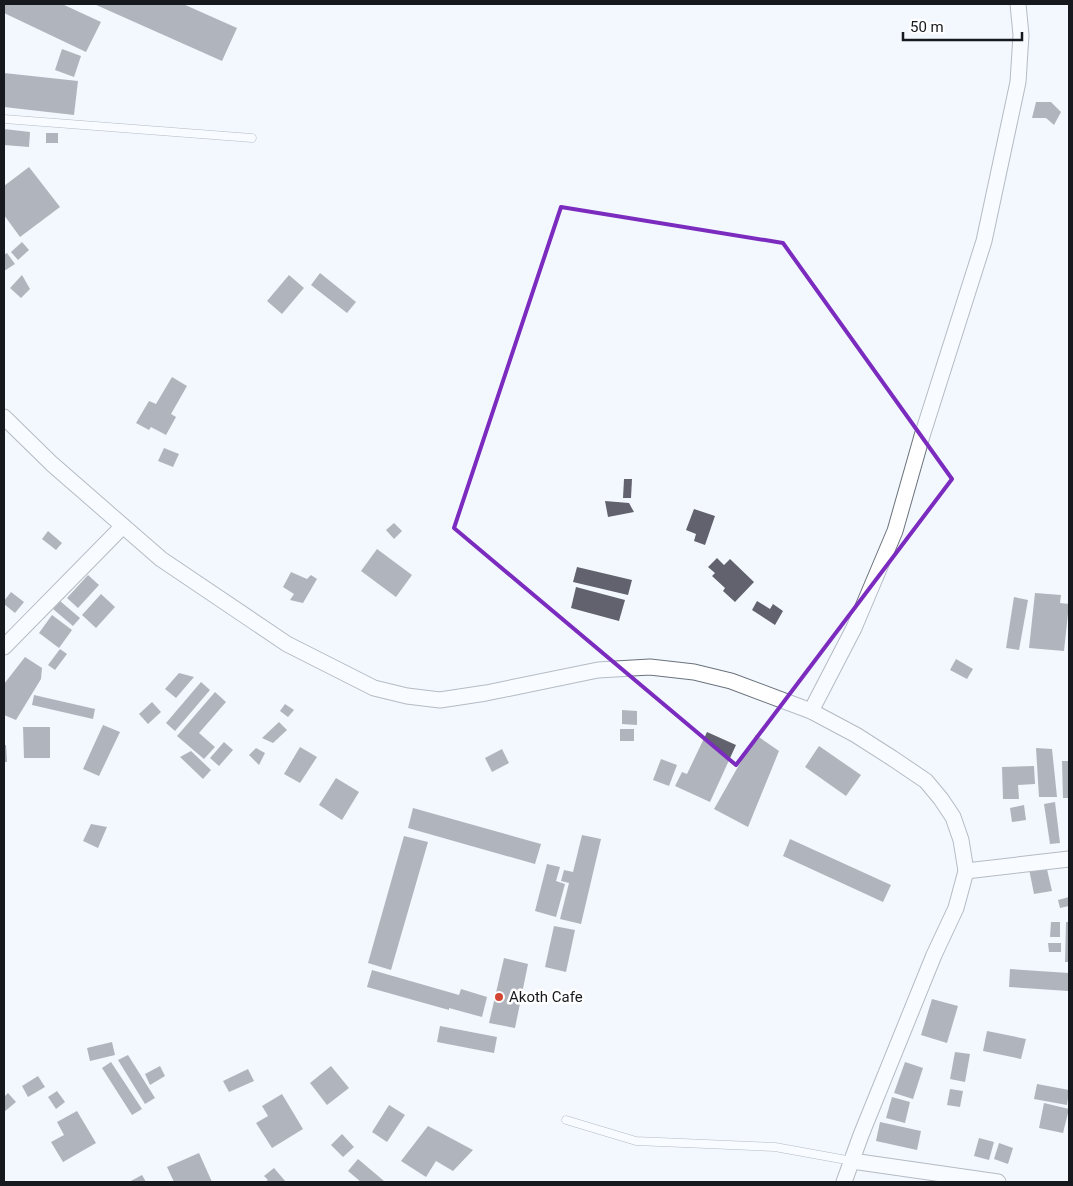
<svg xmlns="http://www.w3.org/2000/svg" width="1073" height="1186" viewBox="0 0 1073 1186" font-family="Roboto,sans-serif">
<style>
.building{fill:#61626d}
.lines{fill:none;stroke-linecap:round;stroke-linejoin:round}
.service-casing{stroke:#6a727c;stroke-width:9}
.minor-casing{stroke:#6a727c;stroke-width:17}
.service{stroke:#fff;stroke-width:8}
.minor{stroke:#fff;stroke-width:15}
.marked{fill:none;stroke:#7b2cbf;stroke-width:4;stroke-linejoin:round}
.poi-dot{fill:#d24535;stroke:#fff;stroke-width:2}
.labels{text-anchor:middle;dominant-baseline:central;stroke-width:5;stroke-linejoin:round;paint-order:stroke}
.poi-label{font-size:15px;fill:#16191d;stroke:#fff;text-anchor:start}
</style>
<rect width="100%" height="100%" fill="#f3f8ff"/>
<!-- building -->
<g class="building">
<polygon points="4,4 62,4 101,22 86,52 4,13"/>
<polygon points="94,4 183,4 237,28 222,61"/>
<polygon points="62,49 81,56 74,77 55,70"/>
<polygon points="4,73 78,81 74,115 4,107"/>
<polygon points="1036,102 1051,102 1061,112 1054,125 1046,118 1032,118"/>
<polygon points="4,129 30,132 29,147 4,145"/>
<rect x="46" y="133" width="12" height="10"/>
<polygon points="29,167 60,207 20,237 4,215 4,186"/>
<polygon points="22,242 29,250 18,260 11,252"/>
<polygon points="7,253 15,264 4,271 4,255"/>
<polygon points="320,273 356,302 347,313 311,285"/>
<polygon points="22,275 30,289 21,298 10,288"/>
<polygon points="289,275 304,288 282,314 267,301"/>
<polygon points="172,377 187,386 171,414 176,417 166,435 151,427 149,430 136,423 149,401 156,404"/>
<polygon points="164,448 179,454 173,467 158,461"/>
<polygon points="624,479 632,479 631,498 623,498"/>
<polygon points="605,501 629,503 634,512 608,517"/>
<polygon points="694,509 715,516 705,545 694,541 696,534 686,530"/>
<polygon points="394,523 402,531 394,539 386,530"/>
<polygon points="48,531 62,543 56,550 42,539"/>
<polygon points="377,549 412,575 396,597 361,571"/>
<polygon points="717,558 724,565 730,559 754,582 735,602 723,591 725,588 712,576 715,573 708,567"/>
<polygon points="577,567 632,580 628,595 573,582"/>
<polygon points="291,572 307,579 311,575 317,579 303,603 290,600 294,594 283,587"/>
<polygon points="88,575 99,585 78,608 67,598"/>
<polygon points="576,587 625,600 619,621 571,608"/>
<polygon points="11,592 24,602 15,613 4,604 4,601"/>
<polygon points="1035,593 1061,595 1060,603 1069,604 1064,651 1029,648"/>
<polygon points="101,594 115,607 96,628 82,615"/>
<polygon points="1014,597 1028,600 1019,650 1006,648"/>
<polygon points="60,601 80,618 73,626 53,609"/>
<polygon points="757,601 770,609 773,604 783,611 775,625 752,610"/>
<polygon points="52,615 72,630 59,648 39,633"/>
<polygon points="60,649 67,654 55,670 48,665"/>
<polygon points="25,657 42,668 41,679 16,720 4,715 4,684"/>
<polygon points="956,659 973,669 967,679 950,670"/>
<polygon points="179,673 194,677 176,698 165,689"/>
<polygon points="201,682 210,690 175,731 166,723"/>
<polygon points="215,692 226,702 199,733 215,747 204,759 177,736"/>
<polygon points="34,695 95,709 93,719 32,705"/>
<polygon points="152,702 161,712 148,724 139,714"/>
<polygon points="285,704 294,710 288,717 280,711"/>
<polygon points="622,710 637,711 637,725 622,724"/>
<polygon points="279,722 287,730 273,743 262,738"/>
<polygon points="103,725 120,732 99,776 83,769"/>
<polygon points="23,727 50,727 50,758 24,758"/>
<rect x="620" y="729" width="14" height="12"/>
<polygon points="707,732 736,745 710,802 675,786 682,772 687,774"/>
<polygon points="756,735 779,751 748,827 714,809"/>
<polygon points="224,742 233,750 219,766 210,758"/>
<polygon points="4,745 6,745 7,762 4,762"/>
<polygon points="819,746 861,775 846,796 805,767"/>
<polygon points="300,747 317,757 300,783 284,774"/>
<polygon points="256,748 265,753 259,765 249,755"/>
<polygon points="1036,748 1052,749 1057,797 1039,797"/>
<polygon points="502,749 509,763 492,772 485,758"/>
<polygon points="191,751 211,770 203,779 180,757"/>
<polygon points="661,759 677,765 669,786 653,780"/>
<polygon points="1062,761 1069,761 1069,798 1063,798"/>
<polygon points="1034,766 1035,784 1018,785 1019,799 1003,799 1002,767"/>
<polygon points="336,778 359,792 342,820 319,805"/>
<polygon points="1055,802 1060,843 1050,844 1044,804"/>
<polygon points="1024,805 1026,820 1012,822 1010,808"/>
<polygon points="413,808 541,844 535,864 408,828"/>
<polygon points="91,824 107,827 98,848 83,841"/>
<polygon points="582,835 601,839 581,924 560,919 569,883 561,881 564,870 573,872"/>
<polygon points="404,836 428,842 391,970 368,963"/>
<polygon points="790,839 891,885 883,902 783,856"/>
<polygon points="547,864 560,867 556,881 565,884 556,917 535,911"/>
<polygon points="1046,865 1052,891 1034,894 1029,869"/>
<polygon points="1069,897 1069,906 1060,908 1058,900"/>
<polygon points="1051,922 1060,922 1060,937 1050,937"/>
<polygon points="1066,922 1069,922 1069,962 1065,962"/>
<polygon points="554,926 575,930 566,972 545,967"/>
<polygon points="1048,943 1061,943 1061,952 1049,952"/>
<polygon points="504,958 528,964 515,1028 489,1023"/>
<polygon points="1010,969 1069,973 1068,991 1009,987"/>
<polygon points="372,970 459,995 461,989 487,997 482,1017 449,1008 449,1010 367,987"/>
<polygon points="932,999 958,1006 947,1043 921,1035"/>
<polygon points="440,1026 497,1037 494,1053 437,1042"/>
<polygon points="987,1031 1026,1039 1021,1059 983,1051"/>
<polygon points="112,1042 115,1055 90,1061 87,1048"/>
<polygon points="955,1052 970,1054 965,1082 950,1079"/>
<polygon points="128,1055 155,1098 145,1104 118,1060"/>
<polygon points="111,1062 142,1109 132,1115 102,1068"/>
<polygon points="905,1062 923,1068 913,1099 894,1093"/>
<polygon points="160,1066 165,1076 150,1085 145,1074"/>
<polygon points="331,1066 349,1088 327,1105 310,1083"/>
<polygon points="248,1069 254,1081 229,1092 223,1081"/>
<polygon points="38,1076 45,1087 28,1097 22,1086"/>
<polygon points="1037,1084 1069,1090 1067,1105 1034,1099"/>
<polygon points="950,1089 963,1091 960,1107 947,1105"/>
<polygon points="57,1091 65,1102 56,1109 48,1097"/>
<polygon points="8,1093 16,1102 4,1112 4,1097"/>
<polygon points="282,1094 303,1129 272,1148 256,1123 268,1116 262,1106"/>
<polygon points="892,1097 910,1102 905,1123 886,1118"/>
<polygon points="1044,1103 1069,1109 1063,1133 1039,1128"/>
<polygon points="389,1105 405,1115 387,1142 372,1132"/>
<polygon points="77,1111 96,1143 63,1162 51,1142 64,1135 57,1122"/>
<polygon points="880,1122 921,1131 917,1150 876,1141"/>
<polygon points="428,1126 473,1150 453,1171 436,1161 426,1177 401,1161"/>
<polygon points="342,1134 354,1147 343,1157 331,1145"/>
<polygon points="979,1138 994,1142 989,1160 974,1156"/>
<polygon points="999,1143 1013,1148 1008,1164 994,1159"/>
<polygon points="199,1153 212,1182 174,1182 167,1167"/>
<polygon points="358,1159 384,1181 382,1182 361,1182 348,1171"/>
<polygon points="274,1168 286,1182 265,1182 268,1180 264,1176"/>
<polygon points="142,1175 146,1182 129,1182"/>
</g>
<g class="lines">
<defs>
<g id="service">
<polyline points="4,119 252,138"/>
<polyline points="566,1120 636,1141 775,1147 852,1161"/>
</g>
<g id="minor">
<polyline points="4,417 52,464 161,559 287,644 374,688 407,696 440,700 486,693 598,670 650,667 694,672 731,681 811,711 856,735 892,758 926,781 941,799 953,817 961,840 966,871 956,908 934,955 861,1135 844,1182"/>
<polyline points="4,647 123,526"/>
<polyline points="811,711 854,628 895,531 922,436 984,241 1018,82 1021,35 1018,4"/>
<polyline points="966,871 1069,859"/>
<polyline points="852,1161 998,1182"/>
</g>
</defs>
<!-- service casing -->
<use href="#service" class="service-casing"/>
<!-- minor casing -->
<use href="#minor" class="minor-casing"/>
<!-- service -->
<use href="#service" class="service"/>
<!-- minor -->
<use href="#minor" class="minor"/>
</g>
<!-- marked area -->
<path d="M0 0H1073V1186H0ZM561,207l222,36 169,236 -216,286 -282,-237z" fill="#f3f8ff" fill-opacity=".55" fill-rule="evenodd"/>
<path class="marked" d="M561,207l222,36 169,236 -216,286 -282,-237z"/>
<!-- markers -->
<circle class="poi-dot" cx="499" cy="997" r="5"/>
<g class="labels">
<!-- poi labels -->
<g class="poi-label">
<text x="509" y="997">Akoth Cafe</text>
</g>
</g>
<!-- border -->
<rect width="1073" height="1186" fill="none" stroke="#16191d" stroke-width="10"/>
<!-- scale -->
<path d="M903 32v8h119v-8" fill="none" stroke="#16191d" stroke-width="2.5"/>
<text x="910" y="32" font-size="15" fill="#16191d" stroke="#ffffff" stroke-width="4" paint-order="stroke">50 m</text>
</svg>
